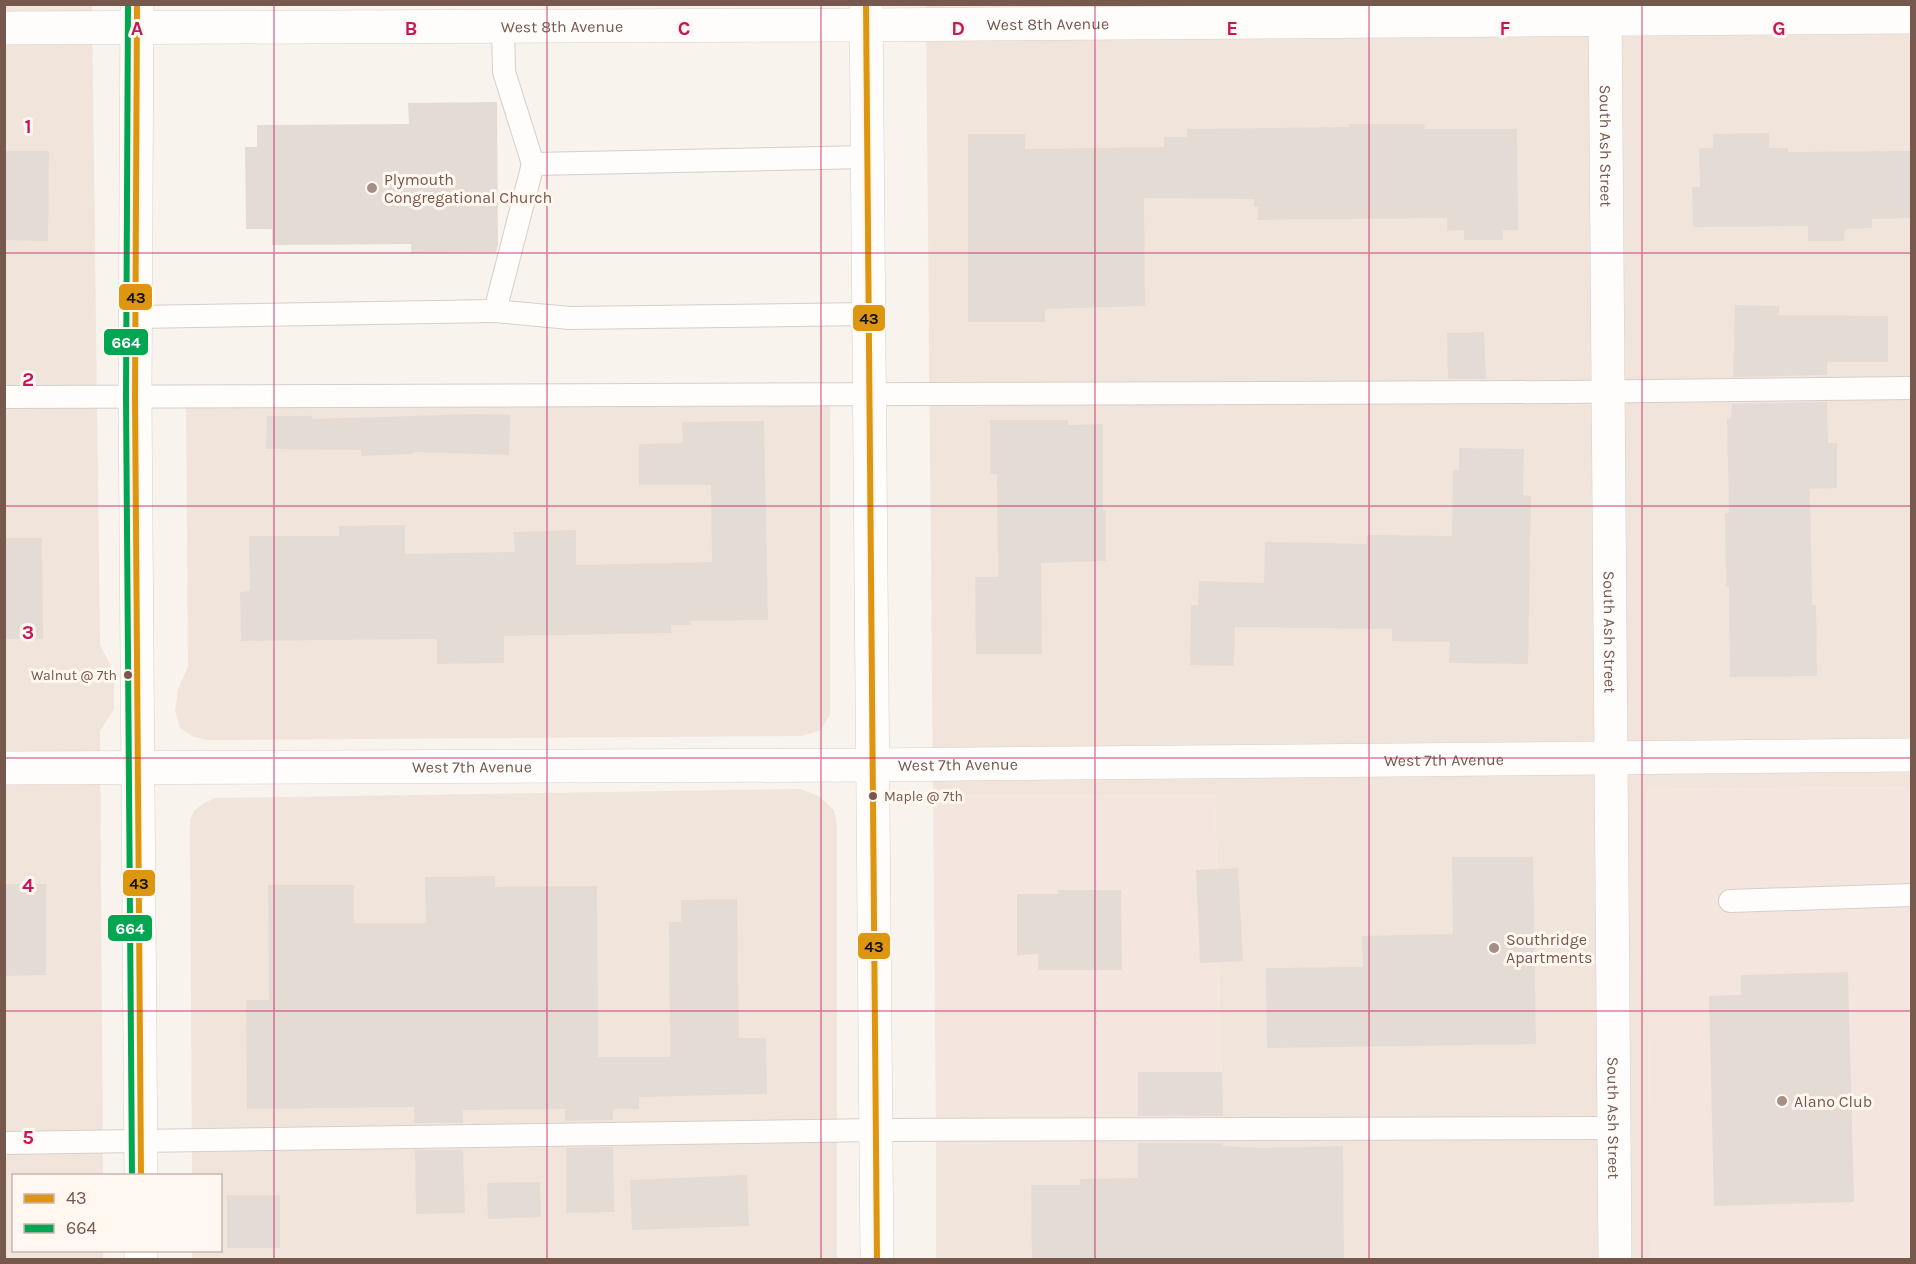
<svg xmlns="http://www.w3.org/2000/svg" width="1916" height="1264" viewBox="0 0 1916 1264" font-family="Karla,sans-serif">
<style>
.residential{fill:#f1e5db}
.commercial{fill:#f5e5df}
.building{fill:#e4dbd5}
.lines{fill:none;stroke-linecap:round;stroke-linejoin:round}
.lane-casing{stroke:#d7ceca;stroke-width:24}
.street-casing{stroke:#d7ceca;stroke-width:34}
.secondary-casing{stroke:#d8cfca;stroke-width:34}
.lane{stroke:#fefdfc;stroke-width:22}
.street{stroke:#fefdfc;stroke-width:33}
.secondary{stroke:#fefdfc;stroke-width:33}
.bus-1-casing{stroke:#fff7f0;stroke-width:10}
.bus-2-casing{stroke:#fff7f0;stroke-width:10}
.bus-1{stroke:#dd960f;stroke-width:6}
.bus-2{stroke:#00a651;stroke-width:6}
.grid{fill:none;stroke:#c2185b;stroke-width:1.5;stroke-opacity:0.55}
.poi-dot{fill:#a48e85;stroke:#fff7f0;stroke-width:2}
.bus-dot{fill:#77584d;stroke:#fff7f0;stroke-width:2}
.labels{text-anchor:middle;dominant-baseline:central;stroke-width:6;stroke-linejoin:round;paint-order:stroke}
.bus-label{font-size:14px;fill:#77584d;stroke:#fff7f0;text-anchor:end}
.street-label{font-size:16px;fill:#77584d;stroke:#fff7f0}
.poi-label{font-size:16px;fill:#77584d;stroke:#fff7f0;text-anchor:start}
.grid-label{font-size:20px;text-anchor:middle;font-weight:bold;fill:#c2185b;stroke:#fff7f0;stroke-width:6;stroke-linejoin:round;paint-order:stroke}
.line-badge{stroke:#fff7f0;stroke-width:2}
.badge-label{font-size:16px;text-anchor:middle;font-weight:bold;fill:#fff}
.pale-badge-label{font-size:16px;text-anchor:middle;font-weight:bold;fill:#111}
</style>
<rect width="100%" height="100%" fill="#f8f3ed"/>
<!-- residential -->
<g class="residential">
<polygon points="5,5 92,5 100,644 114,673 114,709 100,731 103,1175 14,1176 14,1250 103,1251 103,1259 5,1260"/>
<polygon points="926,5 1911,5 1911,787 1646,789 1650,1259 936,1259 936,1144 1223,1140 1215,794 933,794"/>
<polygon points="830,399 830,714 821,730 801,736 206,740 192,736 180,728 175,711 178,689 188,667 186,402"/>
<polygon points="800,789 819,796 834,810 837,825 837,1259 192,1259 192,1251 220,1250 220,1176 192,1175 190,820 194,811 203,804 214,798"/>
</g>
<!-- commercial -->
<g class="commercial">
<polygon points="1911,787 1911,1259 1650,1259 1646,789"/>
<polygon points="933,794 1215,794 1223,1140 936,1144"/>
</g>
<!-- building -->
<g class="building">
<polygon points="497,102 498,245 496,252 411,253 411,244 272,245 272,229 246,229 245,147 257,147 257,125 409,124 408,103"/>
<polygon points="1349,124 1424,124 1425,129 1517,129 1518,230 1503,230 1503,240 1464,240 1464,230 1447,231 1447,218 1258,220 1258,207 1254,207 1254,199 1144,198 1145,306 1045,309 1045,322 968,322 968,134 1025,134 1025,149 1164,147 1164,137 1187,137 1187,129 1349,127"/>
<polygon points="1769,133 1769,148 1788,148 1788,152 1911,151 1911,218 1872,219 1872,228 1845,229 1844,241 1808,241 1808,226 1693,227 1692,187 1700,187 1699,148 1713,148 1713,134"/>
<polygon points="4,151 49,151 48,241 4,240"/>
<polygon points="1735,305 1779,306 1779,315 1888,316 1888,362 1827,362 1827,375 1733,377"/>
<polygon points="1484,332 1486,379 1448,379 1447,333"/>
<polygon points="1827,402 1828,443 1837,443 1837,488 1810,489 1812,605 1816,605 1817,676 1730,677 1729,587 1726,587 1725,513 1729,513 1727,419 1731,419 1732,404"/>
<polygon points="477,414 510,415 509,455 413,452 413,454 361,456 361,450 266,449 267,416 312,416 312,419"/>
<polygon points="990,420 1068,420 1068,425 1103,424 1103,510 1106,510 1106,561 1041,563 1042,654 976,654 975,577 998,577 997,474 990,474"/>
<polygon points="764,421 768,620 691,621 691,625 671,625 671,633 504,636 504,663 437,664 437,639 241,641 240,592 250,591 249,536 339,536 339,526 405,525 405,554 515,552 514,532 576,530 576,565 712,562 711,485 639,485 639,444 683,443 682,422"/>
<polygon points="1459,448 1524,449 1523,495 1531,496 1528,664 1449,663 1450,642 1392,641 1392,629 1235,627 1234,666 1190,665 1191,605 1198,605 1199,581 1264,583 1265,542 1367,544 1367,535 1452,536 1453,470 1459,470"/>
<polygon points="4,538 42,538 43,639 4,639"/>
<polygon points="1452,857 1533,857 1536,1044 1267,1048 1266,968 1363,967 1362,936 1453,934"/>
<polygon points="1238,868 1243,961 1200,963 1196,870"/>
<polygon points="495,876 495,887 597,886 598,1057 670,1057 669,922 681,922 681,900 737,899 739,1038 766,1038 767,1094 639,1097 639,1109 613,1109 613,1120 565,1121 565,1109 463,1110 463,1123 414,1123 414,1107 247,1109 246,1000 269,1000 268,885 354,885 354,923 426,923 425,877"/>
<polygon points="4,884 46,884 46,975 4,976"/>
<polygon points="1058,890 1121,890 1122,970 1038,970 1038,954 1017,955 1017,894 1058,894"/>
<polygon points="1848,972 1854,1202 1714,1206 1709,996 1741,995 1741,975"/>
<polygon points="1138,1072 1222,1072 1223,1116 1138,1116"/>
<polygon points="1138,1143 1223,1143 1223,1146 1260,1148 1343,1146 1344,1260 1032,1260 1031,1185 1080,1185 1080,1179 1138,1178"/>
<polygon points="613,1147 614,1212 566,1213 566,1148"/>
<polygon points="415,1150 463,1150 465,1213 416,1214"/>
<polygon points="747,1175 749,1226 632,1230 630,1180"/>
<polygon points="540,1182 541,1217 488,1219 487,1183"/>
<rect x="227" y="1195" width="53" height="53"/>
</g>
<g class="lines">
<defs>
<g id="lane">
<polyline points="503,26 504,72 533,164"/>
<polyline points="495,311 570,318 868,314"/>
<polyline points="136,317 495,311 533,164 867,157"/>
<polyline points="4,397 1565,392 1912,388"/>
<polyline points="1730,901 1912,895"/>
<polyline points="4,1143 876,1130 1614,1128"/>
</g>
<g id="street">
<path id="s1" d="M1605,4l10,1256"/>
<path id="s2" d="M4,28l862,-3 1046,-8"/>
<path id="s3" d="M4,768l868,-3 1040,-10"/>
</g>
<g id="secondary">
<polyline points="137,4 135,397 141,1176"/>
<polyline points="866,4 877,1260"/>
<polyline points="141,1250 141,1260"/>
</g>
</defs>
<!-- lane casing -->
<use href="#lane" class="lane-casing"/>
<!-- street casing -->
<use href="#street" class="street-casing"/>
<!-- secondary casing -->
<use href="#secondary" class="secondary-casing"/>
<!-- lane -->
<use href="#lane" class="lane"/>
<!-- street -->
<use href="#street" class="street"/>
<!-- secondary -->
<use href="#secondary" class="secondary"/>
<defs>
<g id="bus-1">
<polyline points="137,4 135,397 141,1176"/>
<polyline points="866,4 877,1260"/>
</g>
<polyline id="bus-2" points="128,4 126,397 132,1176"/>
</defs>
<!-- bus-1 casing -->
<use href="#bus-1" class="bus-1-casing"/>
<!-- bus-2 casing -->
<use href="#bus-2" class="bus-2-casing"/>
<!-- bus-1 -->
<use href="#bus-1" class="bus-1"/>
<!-- bus-2 -->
<use href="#bus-2" class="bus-2"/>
</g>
<!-- grid -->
<path class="grid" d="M274,4v1256M547,4v1256M821,4v1256M1095,4v1256M1369,4v1256M1642,4v1256M4,253h1908M4,506h1908M4,758h1908M4,1011h1908"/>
<!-- markers -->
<g class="poi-dot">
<circle cx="372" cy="188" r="6"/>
<circle cx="1494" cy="948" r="6"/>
<circle cx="1782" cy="1101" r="6"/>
</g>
<g class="bus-dot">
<circle cx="128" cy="675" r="5"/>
<circle cx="873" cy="796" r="5"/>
</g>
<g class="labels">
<!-- bus labels -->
<g class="bus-label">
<text x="117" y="675">Walnut @ 7th</text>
<text x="884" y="796" text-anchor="start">Maple @ 7th</text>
</g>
<!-- street labels -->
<g class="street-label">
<text stroke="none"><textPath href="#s2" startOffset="1044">West 8th Avenue</textPath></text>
<text stroke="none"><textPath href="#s2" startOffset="558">West 8th Avenue</textPath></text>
<text stroke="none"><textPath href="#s1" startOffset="142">South Ash Street</textPath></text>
<text stroke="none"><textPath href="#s1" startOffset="628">South Ash Street</textPath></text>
<text stroke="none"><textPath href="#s3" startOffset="1440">West 7th Avenue</textPath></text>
<text stroke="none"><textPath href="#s3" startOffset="954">West 7th Avenue</textPath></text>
<text stroke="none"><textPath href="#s3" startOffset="468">West 7th Avenue</textPath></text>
<text stroke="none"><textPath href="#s1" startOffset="1114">South Ash Street</textPath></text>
</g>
<!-- poi labels -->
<g class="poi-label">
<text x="384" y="179">Plymouth<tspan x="384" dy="18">Congregational Church</tspan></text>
<text x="1506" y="939">Southridge<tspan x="1506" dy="18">Apartments</tspan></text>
<text x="1794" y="1101">Alano Club</text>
</g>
</g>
<g class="grid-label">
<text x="137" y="35">A</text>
<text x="411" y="35">B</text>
<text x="684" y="35">C</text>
<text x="958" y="35">D</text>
<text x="1232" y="35">E</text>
<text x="1505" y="35">F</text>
<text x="1779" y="35">G</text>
<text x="28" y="133">1</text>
<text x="28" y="386">2</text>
<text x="28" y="639">3</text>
<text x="28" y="892">4</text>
<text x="28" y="1144">5</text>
</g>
<g class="line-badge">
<rect x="118" y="283" width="35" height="28" rx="6" fill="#dd960f"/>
<rect x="852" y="304" width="34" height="28" rx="6" fill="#dd960f"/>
<rect x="103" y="328" width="46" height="28" rx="6" fill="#00a651"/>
<rect x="122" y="869" width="34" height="28" rx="6" fill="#dd960f"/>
<rect x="107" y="914" width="46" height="28" rx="6" fill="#00a651"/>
<rect x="857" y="932" width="34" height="28" rx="6" fill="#dd960f"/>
</g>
<g class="badge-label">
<text x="126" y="348">664</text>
<text x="130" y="934">664</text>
</g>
<g class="pale-badge-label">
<text x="136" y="303">43</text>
<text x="869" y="324">43</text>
<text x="139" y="889">43</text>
<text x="874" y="952">43</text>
</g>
<!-- border -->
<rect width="1916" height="1264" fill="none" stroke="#77584d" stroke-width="12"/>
<!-- legend -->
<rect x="12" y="1174" width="210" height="78" fill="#fff7f0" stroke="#c9b7af" stroke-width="1.5"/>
<rect x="24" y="1194" width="30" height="9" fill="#dd960f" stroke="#c9b7af" stroke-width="1.5"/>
<text x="66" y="1204" font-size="18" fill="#77584d">43</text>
<rect x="24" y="1224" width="30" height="9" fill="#00a651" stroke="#c9b7af" stroke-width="1.5"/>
<text x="66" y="1234" font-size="18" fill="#77584d">664</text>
</svg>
